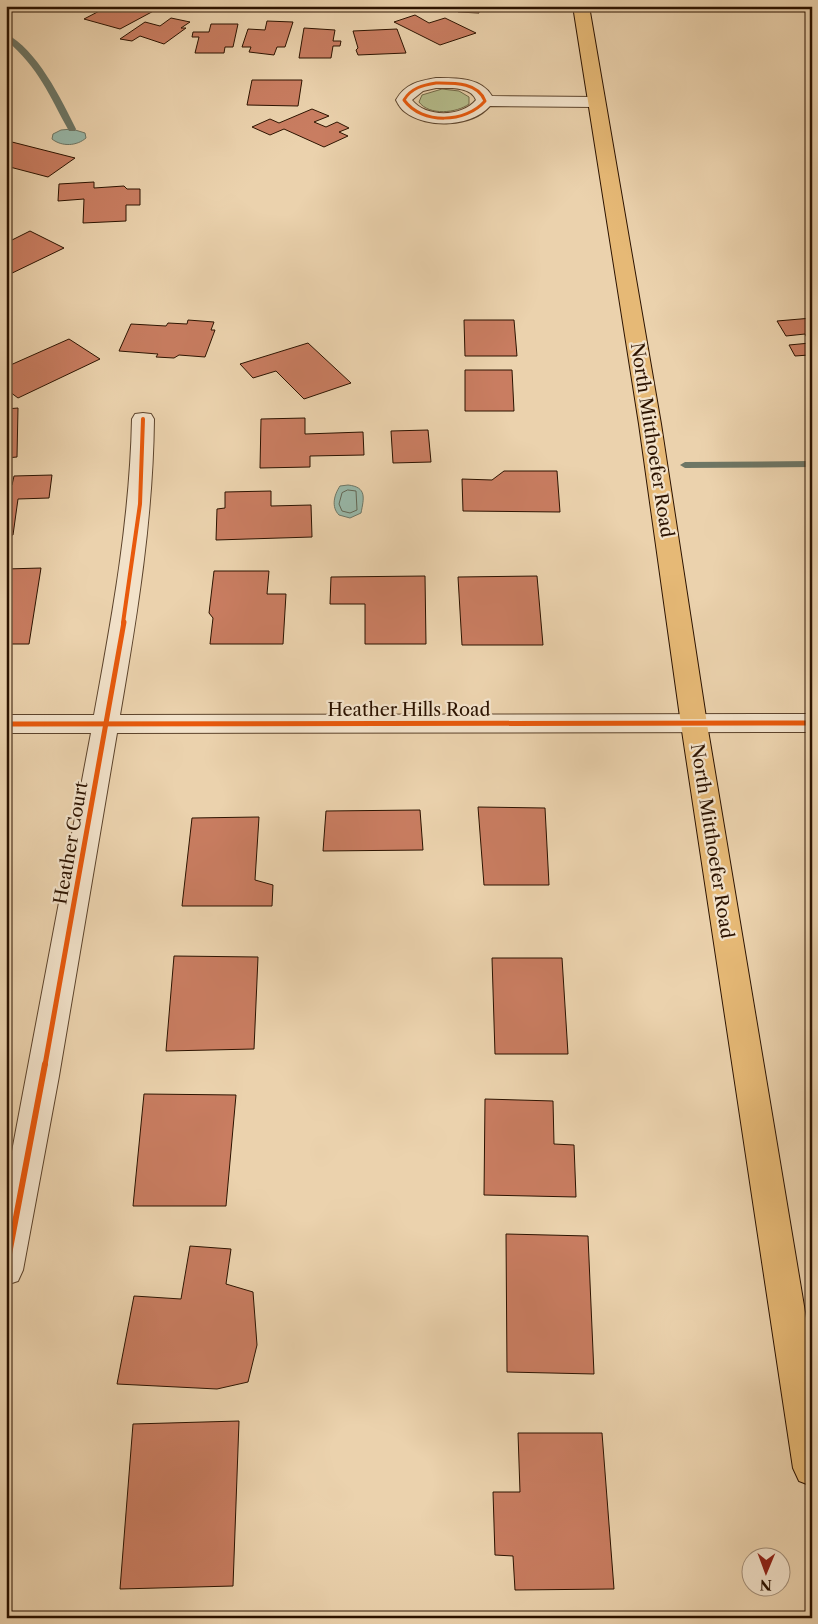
<svg xmlns="http://www.w3.org/2000/svg" width="818" height="1624" viewBox="0 0 818 1624" font-family="'Libre Caslon Text',serif">
<style>
.green{fill:#b5bd8c;stroke:#706846}
.water{fill:#98b8a9;stroke:#6d7665}
.lines{fill:none;stroke-linecap:round;stroke-linejoin:round}
.shore{stroke:#626654;stroke-width:1}
.stream{fill:#6d7665;fill-rule:evenodd}
.building{fill:#c97d61;stroke:#2c1300}
.minor-casing{stroke:#5c432b;stroke-width:2}
.major-casing{stroke:#2c1300;stroke-width:2}
.minor{fill:#f2e2ca;fill-rule:evenodd}
.major{fill:#e6b976;fill-rule:evenodd}
.cycleway-far3-casing{stroke:#f2e2ca;stroke-width:5}
.cycleway-far2-casing{stroke:#f2e2ca;stroke-width:6}
.cycleway-far1-casing{stroke:#f2e2ca;stroke-width:8}
.cycleway-casing{stroke:#f2e2ca;stroke-width:9}
.cycleway-far3{stroke:#e8590c;stroke-width:3}
.cycleway-far2{stroke:#e8590c;stroke-width:4}
.cycleway-far1{stroke:#e8590c;stroke-width:5}
.cycleway{stroke:#e8590c;stroke-width:6}
.labels{text-anchor:middle;dominant-baseline:central;stroke-width:4.5;stroke-linejoin:round;paint-order:stroke}
.street-label{font-size:18px;fill:#2c1300;stroke:#f2e2ca}
</style>
<rect width="100%" height="100%" fill="#ebd2ad"/>
<filter id="stains"><feTurbulence type="fractalNoise" baseFrequency=".004" numOctaves="4"/><feColorMatrix values="0 0 0 0 .2 0 0 0 0 .09 0 0 0 0 .02 0 0 0 .5 -.17"/></filter>
<radialGradient id="worn" r=".72"><stop offset=".6" stop-color="#630" stop-opacity="0"/><stop offset="1" stop-color="#630" stop-opacity=".3"/></radialGradient>
<!-- green -->
<path class="green" d="M442,89l17,2 10,6v7c-12,9 -40,12 -50,-2l3,-7z"/>
<!-- water -->
<g class="water">
<path d="M72,129l13,4 1,5c-9,8 -24,9 -34,1l1,-5 8,-4z"/>
<path d="M348,485c19,2 16,13 13,28l-11,5 -11,-3c-8,-8 -5,-20 1,-29z"/>
</g>
<g class="lines">
<!-- shore -->
<polygon class="shore" points="348,490 356,491 357,510 350,513 342,511 339,504 342,493"/>
<!-- stream -->
<g class="stream">
<path d="M6,34c30,14 56,66 70,95l-1,2h-6c-20,-36 -30,-63 -63,-91z"/>
<polygon points="812,461 812,467 685,468 680,465 685,462"/>
</g>
</g>
<!-- building -->
<g class="building">
<polygon points="109,6 157,6 161,7 120,29 84,19"/>
<polygon points="423,6 479,6 479,13 458,12 458,10"/>
<polygon points="415,15 429,23 445,18 476,33 440,45 394,22"/>
<polygon points="171,18 190,22 181,28 186,28 164,44 140,36 132,41 120,39 145,22 160,26"/>
<polygon points="267,21 293,22 285,47 277,47 274,55 249,52 251,47 242,47 248,29 265,30"/>
<polygon points="211,24 238,24 233,47 225,47 224,53 195,53 199,37 192,37 193,32 209,32"/>
<polygon points="304,28 335,30 333,41 341,41 340,46 333,46 331,58 299,58"/>
<polygon points="397,29 406,53 358,55 356,50 358,48 353,31"/>
<polygon points="252,80 302,80 298,106 247,105"/>
<polygon points="312,109 329,116 314,122 326,127 337,122 349,128 339,132 348,136 324,147 284,129 270,135 252,127 270,119 279,123"/>
<polygon points="8,141 75,158 48,177 6,166 6,143"/>
<polygon points="94,182 94,188 124,186 127,189 140,189 140,205 126,205 126,221 83,223 84,199 58,201 59,184"/>
<polygon points="30,231 64,248 6,276 6,243"/>
<polygon points="812,318 812,360 809,355 795,356 789,345 810,343 805,334 786,336 777,321"/>
<polygon points="188,320 214,322 211,330 215,330 205,357 179,355 174,358 156,357 158,354 119,351 131,324 166,326 168,323 187,324"/>
<polygon points="464,320 514,320 517,356 465,356"/>
<polygon points="69,339 100,359 18,398 6,389 6,367"/>
<polygon points="308,343 351,383 304,399 276,371 253,378 240,364"/>
<polygon points="465,370 512,370 514,411 465,411"/>
<polygon points="18,408 17,457 6,458 6,409"/>
<polygon points="305,418 305,434 363,432 364,455 310,456 310,467 260,468 261,419"/>
<polygon points="428,430 431,462 393,463 391,431"/>
<polygon points="504,471 557,471 560,512 463,511 462,479 492,480"/>
<polygon points="52,475 49,498 18,499 13,535 6,535 6,485 12,485 14,476"/>
<polygon points="271,491 271,506 311,505 312,537 216,540 217,509 225,508 225,492"/>
<polygon points="41,568 29,644 6,644 6,569"/>
<polygon points="214,571 269,571 267,594 286,594 283,644 210,644 213,618 209,613"/>
<polygon points="425,576 426,644 365,644 365,604 330,604 331,577"/>
<polygon points="537,576 543,645 462,645 458,577"/>
<polygon points="478,807 545,808 549,885 484,885"/>
<polygon points="420,810 423,850 323,851 326,811"/>
<polygon points="259,817 255,880 273,885 272,906 182,906 192,818"/>
<polygon points="174,956 258,957 254,1049 166,1051"/>
<polygon points="492,958 562,958 568,1054 495,1054"/>
<polygon points="144,1094 236,1095 226,1206 133,1206"/>
<polygon points="485,1099 553,1101 554,1144 574,1145 576,1197 484,1195"/>
<polygon points="506,1234 588,1236 594,1374 507,1372"/>
<polygon points="190,1246 231,1249 226,1284 253,1292 257,1345 248,1382 217,1389 117,1384 134,1296 181,1299"/>
<polygon points="239,1421 233,1586 120,1589 133,1424"/>
<polygon points="518,1433 602,1433 614,1589 515,1590 513,1556 495,1555 493,1492 520,1492"/>
</g>
<g class="lines">
<defs>
<g id="minor">
<path d="M436,78c19,0 45,-1 56,18l104,1 6,1 2,4 -2,4 -6,1 -106,-1c-18,21 -63,23 -85,6 -4,-3 -7,-8 -9,-12 9,-16 22,-19 40,-22zM436,88c13,0 35,-2 40,12 -14,17 -50,18 -64,0l11,-9z"/>
<path d="M143,413l8,1 3,5c-1,100 -17,197 -34,296l692,-1v18l-695,1 -58,343 -36,194 -5,11 -12,4v-102l85,-450h-85v-18h88c18,-98 36,-195 38,-296l3,-5z"/>
</g>
<polygon id="major" points="573,6 589,6 661,424 707,724 812,1354 812,1486 799,1481 793,1468 681,724 639,424"/>
</defs>
<!-- minor casing -->
<use href="#minor" class="minor-casing"/>
<!-- major casing -->
<use href="#major" class="major-casing"/>
<!-- minor -->
<use href="#minor" class="minor"/>
<!-- major -->
<use href="#major" class="major"/>
<defs>
<path id="cycleway-far3" d="M436,83c18,0 42,-1 49,18 -19,22 -63,24 -81,-1 7,-12 19,-15 32,-17z"/>
<polyline id="cycleway-far2" points="123,623 140,504 143,419"/>
<g id="cycleway-far1">
<polyline points="6,724 812,723"/>
<polyline points="45,1065 124,622"/>
</g>
<polyline id="cycleway" points="6,1270 45,1064"/>
</defs>
<!-- cycleway-far3 casing -->
<use href="#cycleway-far3" class="cycleway-far3-casing"/>
<!-- cycleway-far2 casing -->
<use href="#cycleway-far2" class="cycleway-far2-casing"/>
<!-- cycleway-far1 casing -->
<use href="#cycleway-far1" class="cycleway-far1-casing"/>
<!-- cycleway casing -->
<use href="#cycleway" class="cycleway-casing"/>
<!-- cycleway-far3 -->
<use href="#cycleway-far3" class="cycleway-far3"/>
<!-- cycleway-far2 -->
<use href="#cycleway-far2" class="cycleway-far2"/>
<!-- cycleway-far1 -->
<use href="#cycleway-far1" class="cycleway-far1"/>
<!-- cycleway -->
<use href="#cycleway" class="cycleway"/>
</g>
<g class="labels">
<!-- street labels -->
<g class="street-label">
<text transform="translate(652 440) rotate(81)">North Mitthoefer Road</text>
<text x="409" y="710">Heather Hills Road</text>
<text transform="translate(712 841) rotate(81)">North Mitthoefer Road</text>
<text transform="translate(71 843) rotate(-80)">Heather Court</text>
</g>
</g>
<!-- margin -->
<rect width="818" height="1624" fill="none" stroke="#ebd2ad" stroke-width="25"/>
<rect x="8" y="8" width="803" height="1609" fill="none" stroke="#2c1300" stroke-width="2.5"/>
<rect x="12" y="12" width="793" height="1599" fill="none" stroke="#2c1300"/>
<!-- north arrow -->
<g transform="translate(766 1572) rotate(181)"><circle r="24" fill="#f2e2ca" stroke="#a38f79"/>
<path d="M0-4L9 19L0 12L-9 19Z" fill="#8f2418"/>
<text y="-8" font-size="14" font-weight="bold" text-anchor="middle" fill="#2c1300">N</text>
</g>
<rect width="100%" height="100%" filter="url(#stains)"/>
<rect width="100%" height="100%" fill="url(#worn)"/>
</svg>
